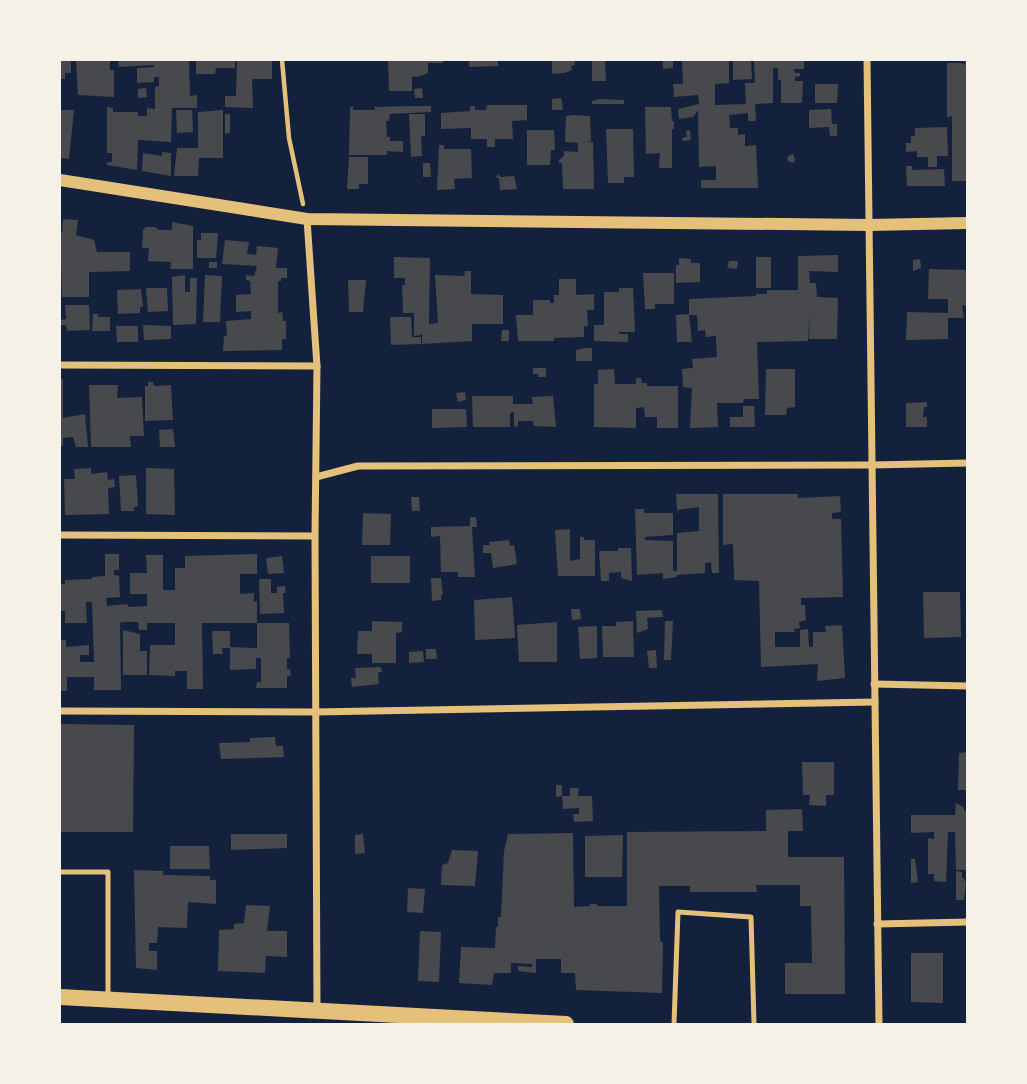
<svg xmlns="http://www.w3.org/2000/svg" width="1027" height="1084" viewBox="0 0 1027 1084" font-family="Raleway,sans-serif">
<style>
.building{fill:#48494c}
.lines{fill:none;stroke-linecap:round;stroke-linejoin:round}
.path{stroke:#e5c07b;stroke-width:4.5}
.service{stroke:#e5c07b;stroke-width:5}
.minor{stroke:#e5c07b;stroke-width:7}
.tertiary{stroke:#e5c07b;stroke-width:12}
.primary{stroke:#e5c07b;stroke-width:16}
</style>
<rect width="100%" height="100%" fill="#14213d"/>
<!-- building -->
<g class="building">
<polygon points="60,60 71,60 71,73 65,73 65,79 60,79"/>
<polygon points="76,60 110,60 110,70 114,70 114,97 78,95"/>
<polygon points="118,60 189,60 190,96 197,95 197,108 172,108 171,142 138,140 137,170 107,165 107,162 112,162 112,153 107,153 107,107 113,108 113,112 138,112 138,116 147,116 147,108 155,109 155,87 159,86 159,77 154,77 154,82 137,83 137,68 154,67 154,65 119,67"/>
<polygon points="196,60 235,60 235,68 216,68 215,74 196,74"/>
<polygon points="237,60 272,60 272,79 252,79 253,108 225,107 225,96 236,96"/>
<polygon points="388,60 443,60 443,63 428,63 428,73 421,76 412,77 412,91 389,91"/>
<polygon points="469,60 498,60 498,66 469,67"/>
<polygon points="552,60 575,60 575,65 571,66 572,70 565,73 552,74"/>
<polygon points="592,60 605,60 606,81 592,81"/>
<polygon points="663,60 673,60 673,68 663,69"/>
<polygon points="682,60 729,60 729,83 715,84 715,105 746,104 745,83 755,83 754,60 804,60 804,69 794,69 795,73 800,73 800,76 795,77 795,81 803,81 802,103 781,103 781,80 778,80 778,68 773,68 773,103 755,104 756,121 748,121 748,113 729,115 730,128 738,128 738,135 745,134 745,146 756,145 758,188 701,188 701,180 716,180 716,166 699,167 698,111 693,117 679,119 678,109 699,104 698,95 674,97 673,84 683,84"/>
<polygon points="733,60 751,60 752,79 733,80"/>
<polygon points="965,60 967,60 967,181 952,181 952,116 947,117 947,63 961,63 965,65"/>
<polygon points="815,84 838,84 837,103 815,103"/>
<polygon points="146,88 147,97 138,98 138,89"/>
<polygon points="422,88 423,98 415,98 414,89"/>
<polygon points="561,98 563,110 552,110 552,99"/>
<polygon points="600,99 624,100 624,104 592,104 592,101"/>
<polygon points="487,105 527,105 527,120 512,121 513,139 495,139 495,147 487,147 487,139 471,139 471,128 441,129 441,113 470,111 470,106 475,106 475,110 486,110"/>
<polygon points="412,106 431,106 431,112 390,114 389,121 386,121 387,137 390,137 390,141 403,141 403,152 387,151 387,155 349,155 350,107 353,107 353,110 375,110 374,107"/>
<polygon points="645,107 671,107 672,121 674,121 674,129 672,129 672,168 659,168 660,153 646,154"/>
<polygon points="831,109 832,124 837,124 837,136 830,136 829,127 809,128 809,110"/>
<polygon points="60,110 74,110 69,159 60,158"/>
<polygon points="176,110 192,110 193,132 177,133"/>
<polygon points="223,110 223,158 199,158 198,176 174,176 177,148 198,148 198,112"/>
<polygon points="225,114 230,114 230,133 225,134"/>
<polygon points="409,114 425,114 425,136 421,136 422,156 411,157"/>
<polygon points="573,115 590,116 591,141 584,141 593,142 594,189 563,189 562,163 559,163 559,160 564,156 564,151 578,152 578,143 565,142 566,116"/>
<polygon points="947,127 948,156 937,156 937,167 928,167 928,157 917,157 917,151 906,152 906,143 911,143 911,136 915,136 915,128"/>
<polygon points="606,129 633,129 634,177 624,177 624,183 608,183"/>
<polygon points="527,130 554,130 555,150 551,150 550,165 527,165"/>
<polygon points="690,130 691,140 683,141 682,138 687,137 686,131"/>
<polygon points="439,145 444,145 444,149 471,149 472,178 454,179 455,189 437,190"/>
<polygon points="162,152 171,153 171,176 142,171 143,153 162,156"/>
<polygon points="793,154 795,160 793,163 788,161 787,157"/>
<polygon points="349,157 368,157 368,184 359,184 359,189 347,189"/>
<polygon points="423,163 430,163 431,177 423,177"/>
<polygon points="906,166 912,166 912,170 944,169 945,186 907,186"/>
<polygon points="498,174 501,177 514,176 517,189 500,190 499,179 496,177"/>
<polygon points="63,219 78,220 76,235 94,240 97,252 130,252 130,271 89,272 89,297 62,297 60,233 62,233"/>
<polygon points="172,222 193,226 193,269 170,269 171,262 148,261 149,248 142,248 143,230 146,227 155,227 159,230 172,230"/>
<polygon points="201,233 218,233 216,258 197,258 197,240 201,240"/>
<polygon points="225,240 249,242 247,254 256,255 257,246 278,248 276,268 287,268 287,278 281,278 281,281 278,281 278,313 282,312 283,321 286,321 286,339 282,339 282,350 223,351 224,336 227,336 226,321 251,319 251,311 236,312 236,295 251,294 250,281 246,280 246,275 254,276 257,266 222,264"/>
<polygon points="838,255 838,272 809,271 810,283 816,283 817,297 838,298 837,339 809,339 810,313 808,341 757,342 759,399 744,399 743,403 717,403 718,427 690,428 692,388 683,387 682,369 693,368 692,359 717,357 716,342 716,336 706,337 705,330 698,331 697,315 689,315 689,299 756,296 756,294 767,294 767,290 798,290 798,256"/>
<polygon points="394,257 430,258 429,324 438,323 435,275 465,276 464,271 471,271 471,294 503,295 503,324 472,324 472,341 422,344 422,333 421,335 414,336 414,313 403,313 402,285 405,285 405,278 394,278"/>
<rect x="756" y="257" width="15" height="31"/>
<polygon points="679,258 691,259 691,263 700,263 700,282 676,283 676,265 679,265"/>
<polygon points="920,259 921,268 913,271 913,260"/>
<polygon points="729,261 738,261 737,269 727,268"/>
<rect x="209" y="262" width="8" height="6"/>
<polygon points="929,269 967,270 967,306 962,305 964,318 948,318 948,339 906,340 907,312 948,313 948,299 928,299"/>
<polygon points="643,273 674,273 674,304 655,304 655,309 645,309"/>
<polygon points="185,275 185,292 190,292 190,278 197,278 196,324 173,325 172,277"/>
<polygon points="205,275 222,276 220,322 203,322"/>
<polygon points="559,279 576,279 576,295 594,294 594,310 587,310 588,326 584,326 584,337 554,338 554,341 518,341 516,315 533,315 533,300 550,300 550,303 554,303 554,295 559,295"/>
<polygon points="348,280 366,280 363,312 349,312"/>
<polygon points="146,288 167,288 168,311 148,312"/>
<polygon points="619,288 633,288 635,332 619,332 619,334 628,334 628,342 594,341 594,325 604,325 604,292 619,292"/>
<polygon points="141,289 143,307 140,307 140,313 118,314 117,290"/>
<polygon points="65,305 89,305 90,330 67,331 66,325 60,325 60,320 66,319"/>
<polygon points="93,314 98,314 98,317 110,317 110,331 92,331"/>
<polygon points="689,314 692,342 677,342 676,315"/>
<polygon points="390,317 411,317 412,337 421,337 421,344 391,345"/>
<polygon points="143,325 171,326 171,339 144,340"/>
<polygon points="116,326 138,326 138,342 117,342"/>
<polygon points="502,330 509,330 509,341 501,341"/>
<polygon points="586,348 592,348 592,361 576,361 576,350"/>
<polygon points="533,368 546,368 546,377 538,377 538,374 533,374"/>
<polygon points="614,369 615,384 636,384 636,378 641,378 642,383 647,383 647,386 678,386 678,428 657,428 657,417 645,417 644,407 636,408 636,428 594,427 594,384 598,384 598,370"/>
<polygon points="766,369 795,369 795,407 787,408 786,415 765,415"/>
<polygon points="60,379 63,379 63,418 85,414 88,447 76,447 73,437 63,438 63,446 60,446"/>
<polygon points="148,382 153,382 154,386 171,385 173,420 145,421 145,386 148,386"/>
<polygon points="89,385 118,385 117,398 142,397 144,436 130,436 131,447 91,447"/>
<polygon points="465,392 466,400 458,402 456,393"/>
<polygon points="472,396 513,396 513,404 533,404 532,397 553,396 556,427 534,426 533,421 518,421 518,426 514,427 514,412 510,413 510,427 473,427"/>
<polygon points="927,402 927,407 924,407 923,417 927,417 927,427 906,427 906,403"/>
<polygon points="743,406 754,406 755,427 730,427 730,417 743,417"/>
<polygon points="432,409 466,409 467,427 432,428"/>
<polygon points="173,429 175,447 160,447 159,430"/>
<polygon points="91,468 91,474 107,472 108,480 114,479 115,487 108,488 109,514 65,515 64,479 75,479 74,469"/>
<polygon points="146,468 174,469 175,515 146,514"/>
<polygon points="136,475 138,506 134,507 134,511 121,511 119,476"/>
<polygon points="676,494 718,494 719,573 712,573 711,562 705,563 705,573 677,575 677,577 663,579 663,573 637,575 635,509 644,509 644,513 673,513 673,535 645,537 645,540 673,541 673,571 677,571 677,533 699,531 699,507 677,510"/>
<polygon points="723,494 798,494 798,498 840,496 841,512 832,513 832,519 841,519 843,597 801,598 801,605 805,605 806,620 799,622 800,628 794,629 795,632 775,632 775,647 800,647 800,630 808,629 809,647 813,647 813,632 826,632 825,626 842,625 845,678 817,681 818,664 761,667 759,581 734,580 733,544 723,545"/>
<polygon points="411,497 419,497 420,511 412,511"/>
<polygon points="363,513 391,514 390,545 362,545"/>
<polygon points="470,517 476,517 477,527 472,527 475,577 458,577 458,572 441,572 440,536 431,537 431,527 470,526"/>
<polygon points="570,529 570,561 580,559 580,537 584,537 584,540 595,540 595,576 558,576 555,530"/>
<polygon points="509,540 510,546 514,545 517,564 493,568 491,553 483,553 483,545 490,545 489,542"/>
<polygon points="618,548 631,548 632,581 621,578 621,572 609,573 609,581 601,581 599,551 618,551"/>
<polygon points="105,554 119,554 119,570 114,570 114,575 119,576 120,597 106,598 107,606 127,604 129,607 147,606 147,594 130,594 130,573 147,573 146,555 163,555 163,590 175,590 175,568 185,568 185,556 257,554 257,574 240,574 240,594 254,593 254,602 257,601 257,623 202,623 203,689 187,689 187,671 175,671 175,676 149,675 150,645 175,645 175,623 147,623 147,630 139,630 138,622 124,622 120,623 121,690 94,690 94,677 67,677 67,691 60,691 60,640 66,640 66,647 89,645 89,655 80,655 80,662 94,662 92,602 86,602 87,623 65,623 65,611 60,611 60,584 65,584 65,580 92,579 92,577 105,576"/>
<polygon points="282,556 284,573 268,574 266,558"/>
<rect x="371" y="556" width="39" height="27"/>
<polygon points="431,578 441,578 443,595 441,595 441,600 432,601"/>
<polygon points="259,579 271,579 271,593 277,593 277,587 285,586 286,593 283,593 284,613 260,614"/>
<polygon points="923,592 960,592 961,637 924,638"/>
<polygon points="512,597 515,638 475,640 474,600"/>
<polygon points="571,609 580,609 581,619 572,620"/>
<polygon points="662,610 663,617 647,618 648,629 637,633 636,611"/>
<polygon points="372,621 402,622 402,632 396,633 396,663 372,663 372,654 357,654 358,631 372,631"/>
<polygon points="633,621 634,657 603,657 602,626 616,626 616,622"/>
<polygon points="665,621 673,621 671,660 664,660"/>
<polygon points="557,622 557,662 519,662 517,625"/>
<polygon points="257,623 289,623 290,658 287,658 287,669 290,669 291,676 287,676 287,688 256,688 257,682 261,682 261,658 256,658 256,669 230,670 230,647 257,648"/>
<polygon points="597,626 597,658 580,659 578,627"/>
<polygon points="123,630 140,634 140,651 147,651 147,675 123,675"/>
<polygon points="212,631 230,631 230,648 222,648 223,654 213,654"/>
<polygon points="426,649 436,649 437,659 426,659"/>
<polygon points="656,650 657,668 649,668 647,651"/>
<polygon points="423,651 424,662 409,663 409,652"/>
<polygon points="381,667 382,672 378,672 379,684 352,687 351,678 356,678 355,668"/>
<polygon points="60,724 134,725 133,832 60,832"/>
<polygon points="275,737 276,746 283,746 284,757 221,759 219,743 250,742 250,738"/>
<polygon points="967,752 967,790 958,790 959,753"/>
<polygon points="802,762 834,762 834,795 826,795 826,806 809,805 810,795 803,795"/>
<polygon points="556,785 562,785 562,796 556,797"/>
<polygon points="570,788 579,788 578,796 592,796 593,821 574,822 573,814 579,814 579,808 563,809 562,796 570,796"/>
<polygon points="956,803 963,807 967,815 967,870 956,870 955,832 948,832 946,882 934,881 934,874 928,874 928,838 934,839 934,832 911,833 911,815 955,815"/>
<polygon points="802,809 803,831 788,831 788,857 844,857 845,994 785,994 785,963 812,963 811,906 800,906 800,885 756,885 757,892 690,892 690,886 659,886 660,941 663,943 662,993 576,990 575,973 561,973 561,959 536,959 536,973 518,971 518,966 532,967 532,964 511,963 511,973 494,973 492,985 459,983 461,947 495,948 496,927 498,927 498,917 501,917 504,851 508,834 573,833 574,907 590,906 590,904 597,904 597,906 627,906 627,832 766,831 766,810"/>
<polygon points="231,834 287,834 287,848 231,850"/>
<polygon points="363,834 365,853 355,854 355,835"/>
<polygon points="623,835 622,877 585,877 585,836"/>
<polygon points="170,846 209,846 210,869 170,869"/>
<polygon points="452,850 478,851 475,886 441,885 442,865 448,863"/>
<polygon points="911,859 915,859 918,882 911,883"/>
<polygon points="134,870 163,871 163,875 210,876 210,880 216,880 216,904 188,902 187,928 158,927 157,943 149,943 149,951 157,951 157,970 136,968"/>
<polygon points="956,871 962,872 962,878 964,878 966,884 964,900 956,900"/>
<polygon points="408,888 425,889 423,913 407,912"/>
<polygon points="246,905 270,906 267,931 287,931 287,957 266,956 265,973 218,971 219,930 234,929 234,924 244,923"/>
<polygon points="420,931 441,932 439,982 418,981"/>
<polygon points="911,953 943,953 943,1003 911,1002"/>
</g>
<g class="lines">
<!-- path -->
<polyline class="path" points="282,60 289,138 303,204"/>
<!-- service -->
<g class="service">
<polyline points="60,872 108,872 108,997"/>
<polyline points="674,1024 678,912 751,917 754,1024"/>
</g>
<!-- minor -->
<g class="minor">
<polyline points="867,60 879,1024"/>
<polyline points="307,219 317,366 315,536 317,1009"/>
<polyline points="60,365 317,366"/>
<polyline points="316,477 358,466 872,465 968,463"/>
<polyline points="60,535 315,536"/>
<polyline points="874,684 968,686"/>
<polyline points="60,711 315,712 875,702"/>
<polyline points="877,924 968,922"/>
</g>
<!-- tertiary -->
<polyline class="tertiary" points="60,180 307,219 869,225 968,223"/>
<!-- primary -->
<polyline class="primary" points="60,997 566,1024"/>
</g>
<!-- border -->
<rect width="1027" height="1084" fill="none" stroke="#f6f1e7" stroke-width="122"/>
</svg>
